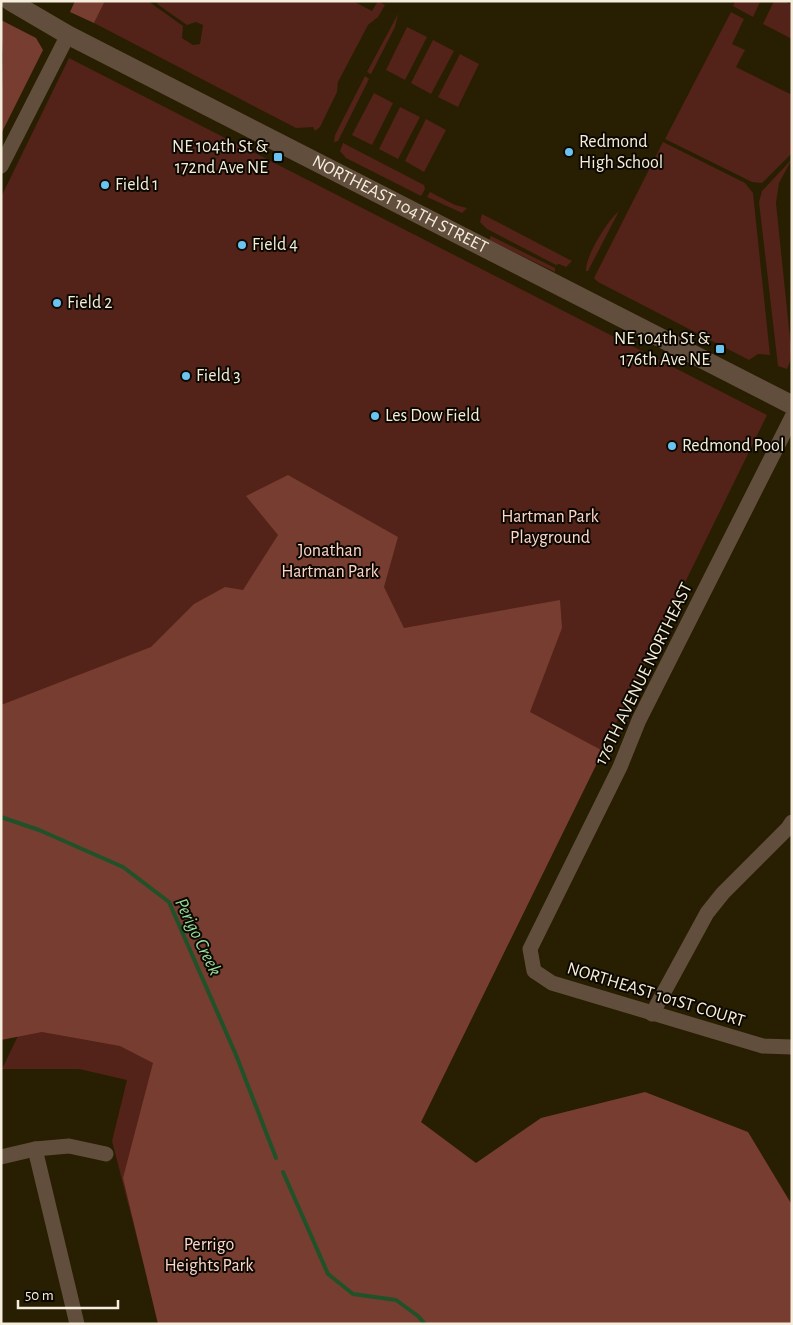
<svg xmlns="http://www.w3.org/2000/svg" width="793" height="1325" viewBox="0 0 793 1325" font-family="'Alegreya Sans',sans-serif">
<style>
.green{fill:#532218}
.forest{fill:#773d31}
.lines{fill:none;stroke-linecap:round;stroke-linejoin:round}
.stream{stroke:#215129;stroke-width:4}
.minor{stroke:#624e3d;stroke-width:15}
.tertiary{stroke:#624e3d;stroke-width:19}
.poi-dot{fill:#6bc3f2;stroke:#0d0901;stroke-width:2}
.labels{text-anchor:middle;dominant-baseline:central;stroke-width:4;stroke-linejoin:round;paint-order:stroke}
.poi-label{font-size:18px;fill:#f5eedd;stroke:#0d0901;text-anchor:start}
.street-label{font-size:18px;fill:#f5eedd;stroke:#0d0901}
.park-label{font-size:18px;fill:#fdd6cd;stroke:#0d0901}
.water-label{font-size:19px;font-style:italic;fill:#96de9f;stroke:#0d0901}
</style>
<rect width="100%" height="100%" fill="#281e02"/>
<!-- green -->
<g class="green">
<polygon points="105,1 148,1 183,26 182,38 193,45 200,44 203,25 196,22 187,25 157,4 158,1 353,1 372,11 378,1 385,5 378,17 368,25 338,82 337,92 320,127 315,131 313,127 296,128 94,23"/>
<polygon points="735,1 759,1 760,2 753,17 733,6"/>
<polygon points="774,1 784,1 792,5 792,39 763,24"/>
<polygon points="731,12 744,19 732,44 745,50 736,67 792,95 792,153 762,183 752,182 665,139"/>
<polygon points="398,14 395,27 371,74 367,72"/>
<polygon points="407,27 427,37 405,80 386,70"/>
<polygon points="433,40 454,51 431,94 411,83"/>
<polygon points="460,54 479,64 458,107 438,97"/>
<polygon points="69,58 767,415 421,1122 159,1324 112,1141 127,1080 79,1069 2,1069 64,940 1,908 1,197"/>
<polygon points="365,76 369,79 338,141 334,142 335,135"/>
<polygon points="374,93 393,103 372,145 352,135"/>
<polygon points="400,107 420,117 398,159 379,149"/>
<polygon points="426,119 446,130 424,172 405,161"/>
<polygon points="663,142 745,183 753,193 770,355 758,354 749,360 598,282 594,278"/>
<polygon points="343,143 424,185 425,189 421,196 346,158 340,151"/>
<polygon points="792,159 779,183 776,203 791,348 790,362 787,369 778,366 759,202 762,191"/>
<polygon points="430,192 455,205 467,208 462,213 427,197"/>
<path d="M619,211l-31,60h-2c-1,-15 22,-51 33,-60z"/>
<polygon points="482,214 572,261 566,267 559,264 556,265 487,229 480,222"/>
<polygon points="491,236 555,268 555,272 489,240"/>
</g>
<!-- forest -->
<g class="forest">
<polygon points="75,1 105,1 94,23 70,12"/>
<polygon points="1,20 36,38 43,50 1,134 3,55"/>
<polygon points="288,475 398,537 384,587 404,628 560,600 562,628 530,712 603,751 421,1122 476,1163 541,1118 645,1092 748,1132 792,1205 792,1324 158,1324 123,1178 153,1063 120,1046 42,1032 1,1040 1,705 151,647 194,604 225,587 243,590 278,535 246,496"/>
</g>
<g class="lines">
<!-- stream -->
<g class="stream">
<polyline points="1,817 39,830 123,867 169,902 236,1055 276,1158"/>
<polyline points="283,1172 328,1274 353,1294 396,1300 418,1316 425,1324"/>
</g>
<!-- minor -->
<g class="minor">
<polyline points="1,166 68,35"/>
<polyline points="792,417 639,720 620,767 530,949 534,971 552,983 763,1046 792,1047"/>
<polyline points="652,1014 707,913 723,893 788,828 792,822"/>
<polyline points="35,1149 77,1324"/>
<polyline points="1,1157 35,1149 69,1146 106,1154"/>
</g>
<!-- tertiary -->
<path class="tertiary" id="s1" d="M10,1l58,34 724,370"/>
</g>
<!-- markers -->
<g class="poi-dot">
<circle cx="569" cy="152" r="5"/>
<rect x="273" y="152" width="10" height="10" rx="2.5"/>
<circle cx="105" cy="185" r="5"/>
<circle cx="242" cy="245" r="5"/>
<circle cx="57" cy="303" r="5"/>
<rect x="715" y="344" width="10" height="10" rx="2.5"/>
<circle cx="186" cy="376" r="5"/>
<circle cx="375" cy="416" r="5"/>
<circle cx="672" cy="446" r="5"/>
</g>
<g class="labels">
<!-- poi labels -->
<g class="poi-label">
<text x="579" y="142">Redmond<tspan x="579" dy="21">High School</tspan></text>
<text x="268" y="147" text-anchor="end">NE 104th St &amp;<tspan x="268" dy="21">172nd Ave NE</tspan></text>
<text x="115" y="185">Field 1</text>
<text x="252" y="245">Field 4</text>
<text x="67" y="303">Field 2</text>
<text x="710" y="339" text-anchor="end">NE 104th St &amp;<tspan x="710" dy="21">176th Ave NE</tspan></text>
<text x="196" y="376">Field 3</text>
<text x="385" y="416">Les Dow Field</text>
<text x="682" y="446">Redmond Pool</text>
</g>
<!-- street labels -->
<g class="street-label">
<text stroke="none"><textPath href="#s1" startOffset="440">NORTHEAST 104TH STREET</textPath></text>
<text transform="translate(644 674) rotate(-64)">176TH AVENUE NORTHEAST</text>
<text transform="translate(656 995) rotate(17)">NORTHEAST 101ST COURT</text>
</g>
<!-- park labels -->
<g class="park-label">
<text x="550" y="517">Hartman Park<tspan x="550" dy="21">Playground</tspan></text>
<text x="330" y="551">Jonathan<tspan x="330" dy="21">Hartman Park</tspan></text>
<text x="209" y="1245">Perrigo<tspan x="209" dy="21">Heights Park</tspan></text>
</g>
<!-- water labels -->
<g class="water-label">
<text transform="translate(198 937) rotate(64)">Perigo Creek</text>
</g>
</g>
<!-- border -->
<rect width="793" height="1325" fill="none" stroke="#f5eedd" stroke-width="5"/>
<!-- scale -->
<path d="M18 1300v8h100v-8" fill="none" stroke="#f5eedd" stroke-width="2.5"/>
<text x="25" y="1300" font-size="15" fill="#f5eedd" stroke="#0d0901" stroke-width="4" paint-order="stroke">50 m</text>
</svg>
